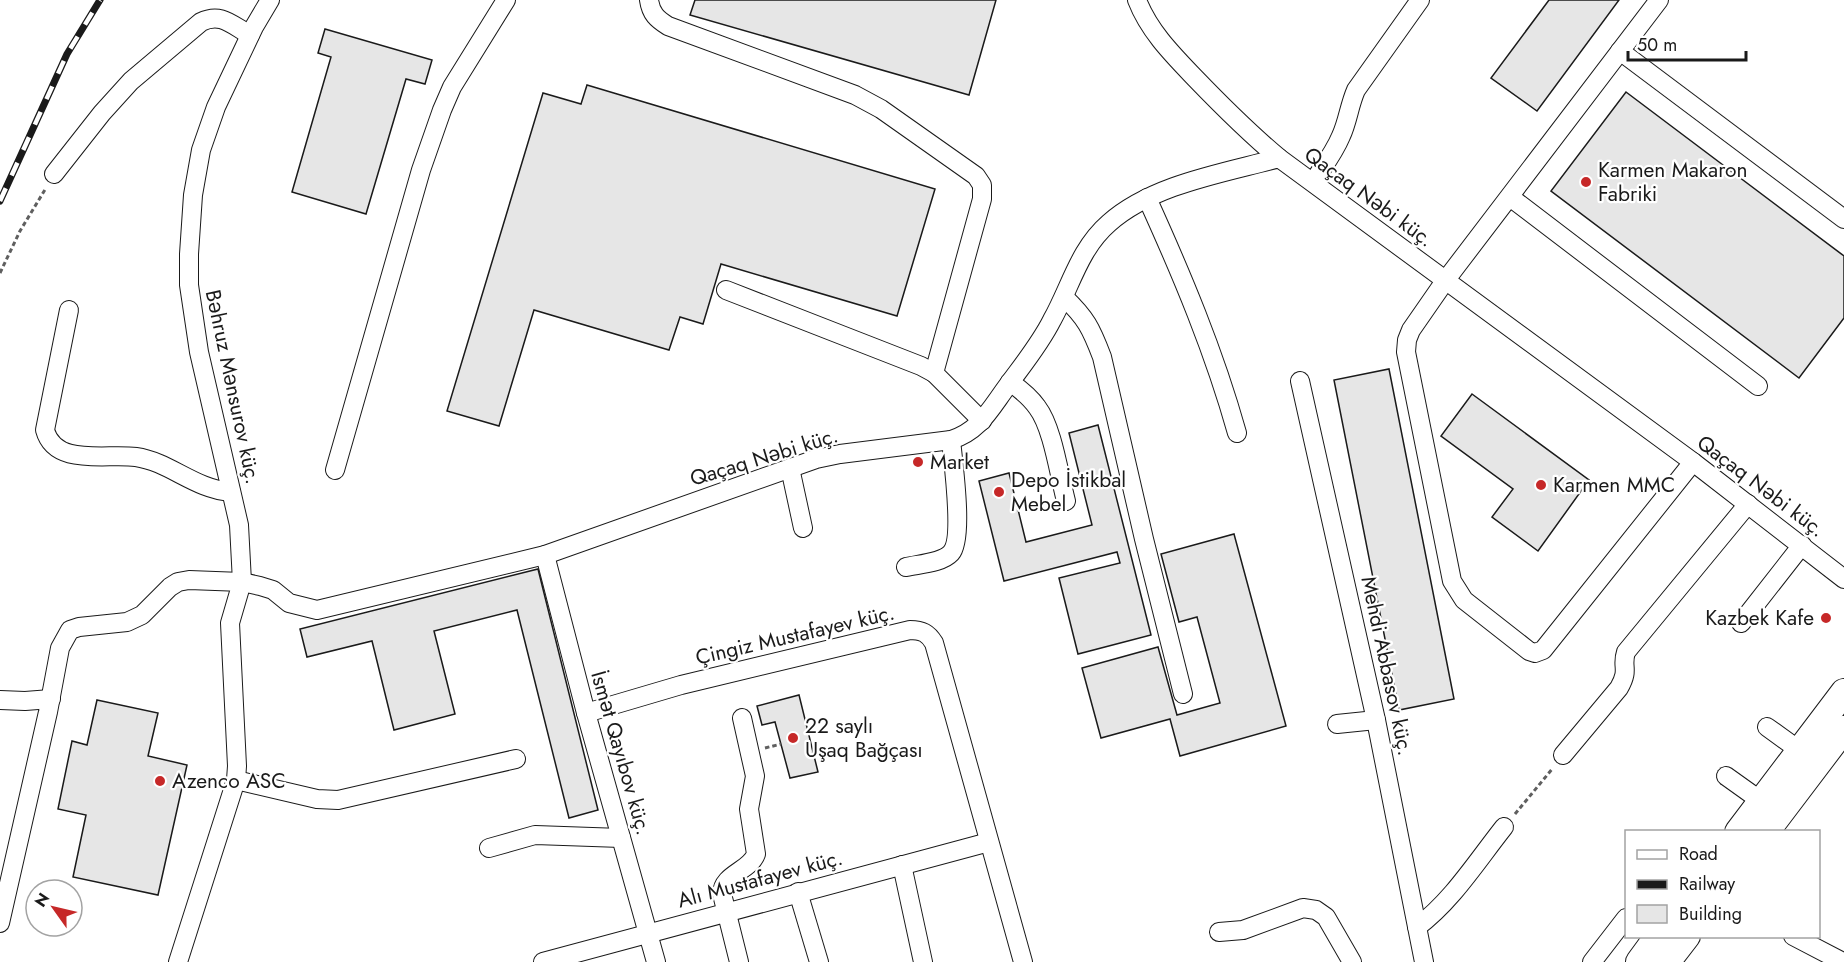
<svg xmlns="http://www.w3.org/2000/svg" width="1844" height="962" viewBox="0 0 1844 962" font-family="Jost,sans-serif">
<style>
.building{fill:#e6e6e6;stroke:#1a1a1a;stroke-width:1.5}
.lines{fill:none;stroke-linecap:round;stroke-linejoin:round}
.minor-casing{stroke:#1a1a1a;stroke-width:20}
.highway-casing{stroke:#1a1a1a;stroke-width:28}
.path{stroke:#5f5f5f;stroke-width:3;stroke-dasharray:4.5 3;stroke-linecap:butt}
.minor{stroke:#fff;stroke-width:18}
.highway{stroke:#fff;stroke-width:26}
.rail-casing{stroke:#1a1a1a;stroke-width:7}
.rail{stroke:#fff;stroke-width:4.5;stroke-dasharray:14;stroke-linecap:butt}
.poi-dot{fill:#c62828;stroke:#fff;stroke-width:2}
.labels{text-anchor:middle;dominant-baseline:central;stroke-width:4.5;stroke-linejoin:round;paint-order:stroke}
.poi-label{font-size:21px;fill:#1a1a1a;stroke:#fff;text-anchor:start}
.street-label{font-size:21px;fill:#1a1a1a;stroke:#fff}
</style>
<rect width="100%" height="100%" fill="#fff"/>
<!-- building -->
<g class="building">
<polygon points="695,0 996,0 969,95 690,15"/>
<polygon points="1549,0 1619,0 1537,111 1491,78"/>
<polygon points="325,29 432,60 425,84 406,79 366,214 292,192 331,57 318,53"/>
<polygon points="587,85 935,189 897,316 721,264 703,324 680,317 669,350 534,310 499,426 447,411 543,93 581,104"/>
<polygon points="1626,92 1844,256 1844,318 1799,378 1551,191"/>
<polygon points="1389,369 1454,699 1399,710 1334,380"/>
<polygon points="1472,394 1589,480 1538,551 1492,517 1513,489 1441,436"/>
<polygon points="1098,425 1151,635 1078,654 1059,578 1120,563 1117,552 1004,581 979,481 1009,473 1026,542 1092,525 1069,433"/>
<polygon points="1234,534 1286,726 1180,756 1170,719 1101,738 1082,668 1158,647 1177,715 1220,703 1197,617 1179,622 1161,554"/>
<polygon points="538,569 598,810 569,818 517,610 434,631 455,714 394,730 372,641 307,657 300,629"/>
<polygon points="799,695 818,772 790,778 775,722 762,725 757,706"/>
<polygon points="97,700 158,713 148,756 187,765 158,895 73,877 86,815 58,809 72,741 87,745"/>
</g>
<g class="lines">
<defs>
<g id="minor">
<path d="M649,0c2,14 8,19 19,26l187,69 26,14 95,67 6,9v14l-48,174 48,48"/>
<path d="M1137,0c12,31 35,54 58,78 27,28 54,55 84,80"/>
<polyline points="1659,0 1445,281 1411,330 1407,340 1406,352 1452,581 1464,600 1529,651 1535,653 1543,650 1693,462"/>
<polyline points="1620,51 1844,219"/>
<path d="M54,174l48,-61 29,-32 70,-59c20,-10 31,3 49,13"/>
<path d="M1313,182c10,-15 21,-29 28,-46 7,-15 8,-30 15,-46l64,-90"/>
<polyline points="1510,197 1758,386"/>
<path d="M1147,198c35,77 67,153 90,235"/>
<polyline points="726,290 921,366 934,373"/>
<path d="M1064,297c22,21 27,31 38,60l42,182 39,155"/>
<path d="M69,310l-24,120c10,37 61,23 91,27 34,5 58,32 95,35"/>
<polyline points="1300,381 1376,720 1424,962"/>
<path d="M1010,382c10,7 20,15 27,25 16,21 22,68 29,94"/>
<polyline points="790,468 803,528"/>
<polyline points="335,470 421,170 442,110 452,87 506,0"/>
<polyline points="545,555 586,713 656,962"/>
<path d="M906,567c13,-3 36,-4 45,-14 13,-14 2,-92 0,-113"/>
<polyline points="1741,623 1802,545"/>
<polyline points="0,700 25,701 51,699"/>
<path d="M586,713l95,-28 229,-55c12,0 18,3 24,13l89,319"/>
<polyline points="1337,724 1376,720"/>
<polyline points="1767,727 1799,750"/>
<path d="M1563,755l56,-67c11,-19 2,-21 7,-36l122,-148"/>
<polyline points="1726,776 1761,801"/>
<polyline points="236,780 317,799 338,800 516,759"/>
<polyline points="489,848 535,835 621,838"/>
<polyline points="902,865 923,962"/>
<polyline points="798,892 819,962"/>
<path d="M0,923l48,-211 12,-64 10,-18 9,-3 48,-5 15,-7 28,-28 8,-5 11,-2 53,2 18,4 13,4 16,13 28,7 228,-55 271,-96 24,-5 111,-14c26,-8 37,-27 52,-48 17,-24 36,-46 49,-72 19,-34 27,-71 57,-97 44,-39 115,-50 170,-65l414,304 151,117"/>
<path d="M1417,927c35,-26 60,-66 87,-100"/>
<polyline points="1219,932 1243,930 1303,908 1316,910 1326,917 1352,962"/>
<polyline points="1793,936 1843,962"/>
<polyline points="178,962 236,780 237,766 230,623 242,582 239,525 199,352 189,285 189,254 193,195 201,150 216,107 254,27 270,0"/>
<polyline points="543,962 989,842"/>
<path d="M739,962l-17,-68c0,-20 28,-23 34,-40l-7,-45 6,-33 -13,-58"/>
<polyline points="1592,962 1626,918"/>
</g>
<g id="highway">
<polyline points="1738,832 1844,692"/>
<polyline points="1766,832 1844,729"/>
<polyline points="1639,962 1658,936"/>
<polyline points="1667,962 1687,936"/>
</g>
</defs>
<!-- minor casing -->
<use href="#minor" class="minor-casing"/>
<!-- highway casing -->
<use href="#highway" class="highway-casing"/>
<!-- path -->
<g class="path">
<polyline points="0,273 20,231 46,188"/>
<polyline points="765,748 781,744"/>
<polyline points="1515,814 1553,768"/>
</g>
<!-- minor -->
<use href="#minor" class="minor"/>
<!-- highway -->
<use href="#highway" class="highway"/>
<defs>
<polyline id="rail" points="0,201 67,54 100,0"/>
</defs>
<!-- rail casing -->
<use href="#rail" class="rail-casing"/>
<!-- rail -->
<use href="#rail" class="rail"/>
</g>
<!-- markers -->
<g class="poi-dot">
<circle cx="1586" cy="182" r="6"/>
<circle cx="918" cy="462" r="6"/>
<circle cx="1541" cy="485" r="6"/>
<circle cx="999" cy="492" r="6"/>
<circle cx="1826" cy="618" r="6"/>
<circle cx="793" cy="738" r="6"/>
<circle cx="160" cy="781" r="6"/>
</g>
<g class="labels">
<!-- poi labels -->
<g class="poi-label">
<text x="1598" y="170">Karmen Makaron<tspan x="1598" dy="24">Fabriki</tspan></text>
<text x="930" y="462">Market</text>
<text x="1011" y="480">Depo İstikbal<tspan x="1011" dy="24">Mebel</tspan></text>
<text x="1553" y="485">Karmen MMC</text>
<text x="1814" y="618" text-anchor="end">Kazbek Kafe</text>
<text x="805" y="726">22 saylı<tspan x="805" dy="24">Uşaq Bağçası</tspan></text>
<text x="172" y="781">Azenco ASC</text>
</g>
<!-- street labels -->
<g class="street-label">
<text transform="translate(1369 197) rotate(36)">Qaçaq Nəbi küç.</text>
<text transform="translate(233 387) rotate(78)">Bəhruz Mənsurov küç.</text>
<text transform="translate(764 457) rotate(-17)">Qaçaq Nəbi küç.</text>
<text transform="translate(1761 486) rotate(37)">Qaçaq Nəbi küç.</text>
<text transform="translate(795 635) rotate(-13)">Çingiz Mustafayev küç.</text>
<text transform="translate(1387 666) rotate(78)">Mehdi Abbasov küç.</text>
<text transform="translate(621 753) rotate(74)">İsmət Qayıbov küç.</text>
<text transform="translate(760 879) rotate(-15)">Alı Mustafayev küç.</text>
</g>
</g>
<!-- legend -->
<rect x="1625" y="830" width="195" height="108" fill="#ffffff" stroke="#a3a3a3" stroke-width="1.5"/>
<rect x="1637" y="850" width="30" height="9" fill="#ffffff" stroke="#a3a3a3" stroke-width="1.5"/>
<text x="1679" y="860" font-size="18" fill="#1a1a1a">Road</text>
<rect x="1637" y="880" width="30" height="9" fill="#1a1a1a" stroke="#a3a3a3" stroke-width="1.5"/>
<text x="1679" y="890" font-size="18" fill="#1a1a1a">Railway</text>
<rect x="1637" y="905" width="30" height="18" fill="#e6e6e6" stroke="#a3a3a3" stroke-width="1.5"/>
<text x="1679" y="920" font-size="18" fill="#1a1a1a">Building</text>
<!-- north arrow -->
<g transform="translate(54 908) rotate(304)"><circle r="28" fill="#ffffff" stroke="#a3a3a3" stroke-width="1.5"/>
<path d="M0-4.5L10 22L0 15L-10 22Z" fill="#c62828"/>
<text y="-9" font-size="16" font-weight="bold" text-anchor="middle" fill="#1a1a1a">N</text>
</g>
<!-- scale -->
<path d="M1628 51v9h118v-9" fill="none" stroke="#1a1a1a" stroke-width="3"/>
<text x="1637" y="51" font-size="18" fill="#1a1a1a" stroke="#ffffff" stroke-width="4.5" paint-order="stroke">50 m</text>
</svg>
